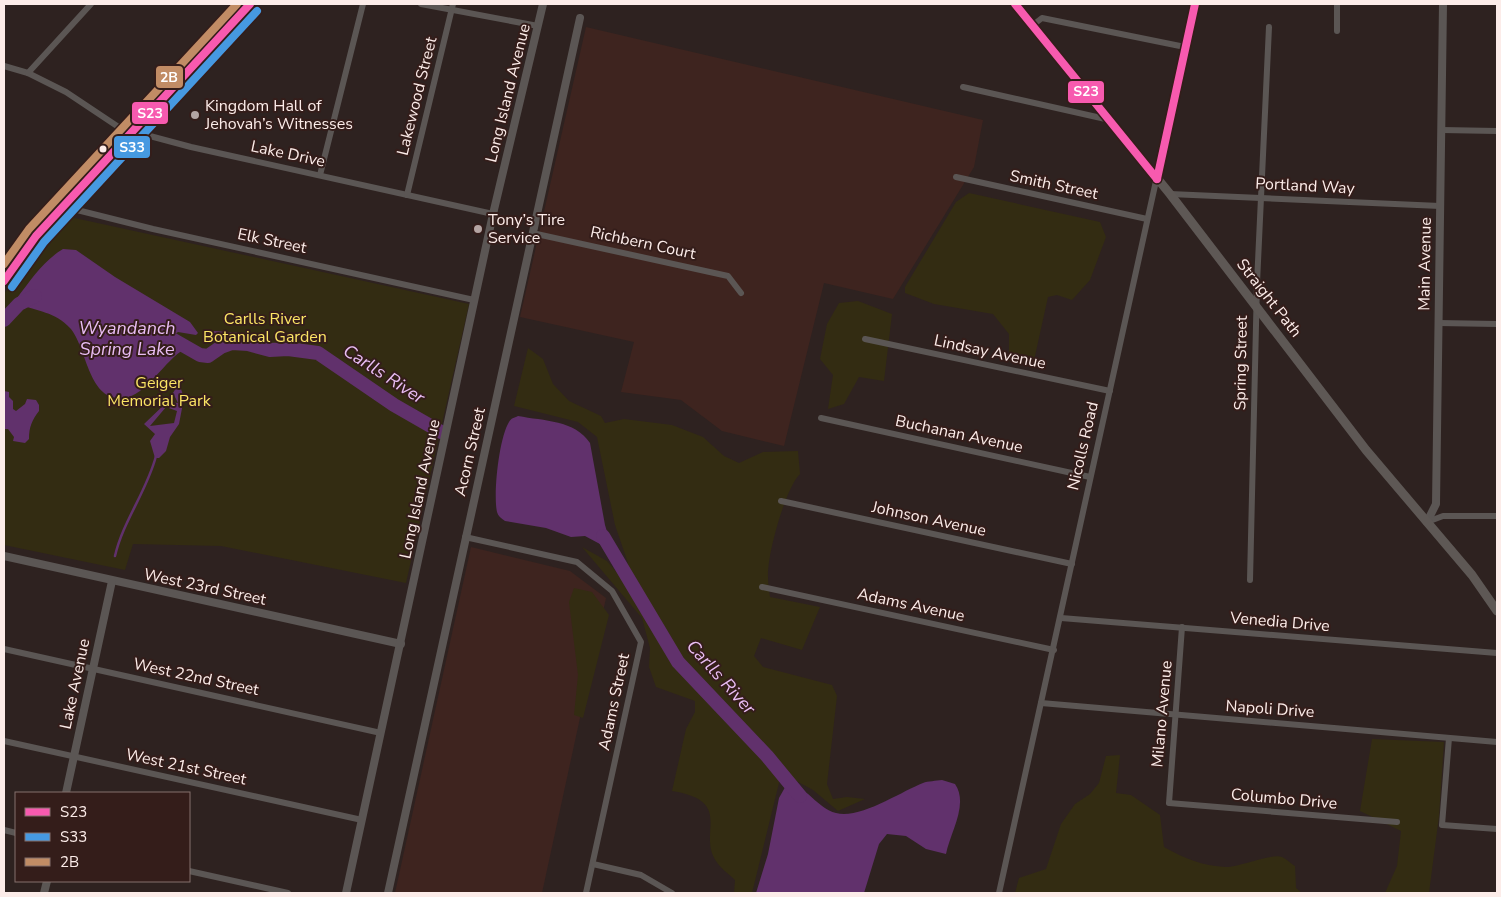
<svg xmlns="http://www.w3.org/2000/svg" width="1501" height="897" viewBox="0 0 1501 897" font-family="'Nunito Sans',sans-serif">
<style>
.built{fill:#3e241f}
.green{fill:#332c12}
.water{fill:#61316c;fill-rule:evenodd}
.lines{fill:none;stroke-linecap:round;stroke-linejoin:round}
.stream{stroke:#61316c;stroke-width:2.5}
.river{stroke:#61316c;stroke-width:14}
.minor{stroke:#5b5654;stroke-width:6}
.tertiary{stroke:#5b5654;stroke-width:8}
.secondary{stroke:#5e5855;stroke-width:9}
.bus-1-casing{stroke:#341d1a;stroke-width:11}
.bus-2-casing{stroke:#341d1a;stroke-width:11}
.bus-3-casing{stroke:#341d1a;stroke-width:11}
.bus-1{stroke:#f75aaf;stroke-width:8}
.bus-2{stroke:#4699e1;stroke-width:8}
.bus-3{stroke:#c18c65;stroke-width:8}
.poi-dot{fill:#b4a5a3;stroke:#341d1a;stroke-width:2}
.bus-dot{fill:#fcece9;stroke:#341d1a;stroke-width:2}
.labels{text-anchor:middle;dominant-baseline:central;stroke-width:4;stroke-linejoin:round;paint-order:stroke}
.street-label{font-size:16px;fill:#fcece9;stroke:#341d1a}
.poi-label{font-size:16px;fill:#fcece9;stroke:#341d1a;text-anchor:start}
.park-label{font-size:16px;fill:#fce565;stroke:#341d1a}
.water-label{font-size:18px;font-style:italic;fill:#e9bdf4;stroke:#341d1a}
.line-badge{stroke:#341d1a;stroke-width:2}
.badge-label{font-size:14px;text-anchor:middle;font-weight:bold;fill:#fff}
</style>
<rect width="100%" height="100%" fill="#2e2220"/>
<!-- built -->
<g class="built">
<polygon points="586,27 983,120 974,167 893,299 824,283 784,446 722,431 681,400 621,392 634,342 520,317"/>
<polygon points="471,547 570,571 606,598 542,893 395,893"/>
</g>
<!-- green -->
<g class="green">
<polygon points="969,193 1100,222 1106,237 1090,280 1072,300 1057,295 1048,297 1033,365 1009,361 1009,334 993,314 934,304 905,293 905,287 956,202"/>
<polygon points="70,217 469,304 406,583 221,546 133,544 125,570 4,545 4,294 32,255"/>
<polygon points="858,301 892,314 884,381 859,377 844,404 828,409 833,375 820,359 827,324 839,303"/>
<path d="M528,348l15,11 10,25 16,17 32,15 4,7 19,-4 48,6 31,12 21,19 15,7 24,-11 35,-1 2,23c-15,15 -33,81 -32,103 0,6 1,13 2,20l50,10 -18,43 -41,-12 -7,18 9,11 69,18 5,11 -10,88 6,15 14,-2 18,2 -27,12 -25,-21 -24,-13 -4,-5 -5,7 -28,114h-18l1,-13c-6,-6 -15,-12 -19,-19 -19,-28 19,-60 -44,-70l14,-62 9,-17v-11l-39,-14 -7,-20 1,-19 -8,-30 -60,-71 25,14 12,14 9,-12 -13,-38 -18,-88 -19,-15 -64,-16z"/>
<polygon points="574,588 592,592 609,615 583,718 574,715 578,675 569,602"/>
<polygon points="1372,739 1444,742 1439,816 1429,893 1385,893 1397,866 1401,831 1360,811"/>
<path d="M1120,755l-4,38 15,2 29,20 4,32c20,11 38,19 62,20 14,0 46,-14 56,-10 5,2 9,7 13,9l1,22 6,5h-287l4,-15 27,-9 15,-45 14,-20 15,-10 9,-11 7,-27z"/>
</g>
<!-- water -->
<g class="water">
<path d="M63,249l13,1 39,27 75,45 8,11 -2,2 -18,-3 -3,2 -1,5 15,4v4c-20,7 -40,45 -61,50 -40,10 -40,-49 -58,-69 -14,-16 -34,-17 -51,-24l-2,-6c14,-18 26,-37 46,-49z"/>
<path d="M176,388l5,1 3,9 -5,26 -9,13 -4,14 -7,7h-4l-5,-17 5,-7 -11,-10 23,-22 11,1 -5,-10zM166,407l11,4 -3,12 -24,3z"/>
<path d="M4,391l5,1v5l4,4v8l3,2 9,-7 2,-5 9,1 3,5v6c-7,9 -10,16 -10,28l-4,4 -12,-2 1,-4 -6,-8h-4z"/>
<path d="M518,416c26,5 57,4 72,27l15,82 8,26 -28,-15 -14,1 -25,-9 -41,-7c-4,-3 -7,-5 -8,-9 -4,-18 2,-74 12,-90 2,-4 5,-4 9,-6z"/>
<path d="M942,780l13,4c14,20 -5,49 -9,70l-20,-5 -20,-13 -19,-2 -8,10 -15,49h-108l12,-39 11,-56 9,-16c19,5 29,26 48,31 23,7 66,-22 87,-30 5,-2 13,-2 19,-3z"/>
</g>
<g class="lines">
<!-- stream -->
<g class="stream">
<polyline points="210,332 238,334 248,344"/>
<path d="M115,556c8,-35 32,-65 41,-100"/>
</g>
<!-- river -->
<g class="river">
<polyline points="4,320 19,304 35,296"/>
<polyline points="172,339 200,355 208,356 221,347 232,343 248,344 270,350 288,349 318,353 394,405 441,432"/>
<polyline points="603,536 678,662 767,756 800,796"/>
</g>
<!-- minor -->
<g class="minor">
<polyline points="421,4 538,26"/>
<polyline points="1033,25 1042,18 1185,47"/>
<polyline points="1337,31 1337,4"/>
<polyline points="4,66 28,73 66,92 120,128 191,147 493,214"/>
<polyline points="28,73 91,4"/>
<polyline points="963,87 1110,120"/>
<polyline points="1442,130 1497,131"/>
<polyline points="320,175 363,4"/>
<polyline points="956,177 1147,219"/>
<polyline points="1170,194 1440,206"/>
<polyline points="407,195 453,4"/>
<polyline points="65,204 77,210 153,229 474,300"/>
<polyline points="532,233 728,276 741,293"/>
<polyline points="1438,323 1497,324"/>
<polyline points="865,339 1110,391"/>
<polyline points="821,418 1090,477"/>
<polyline points="781,501 1072,564"/>
<polyline points="1427,522 1443,516 1497,516"/>
<polyline points="465,537 577,562 612,591 641,642 586,893"/>
<polyline points="1250,580 1257,283 1269,27"/>
<polyline points="762,587 1054,650"/>
<polyline points="1061,618 1497,653"/>
<polyline points="1182,627 1169,803 1397,822"/>
<polyline points="4,649 381,733"/>
<polyline points="1041,703 1497,742"/>
<polyline points="1449,738 1442,825 1497,829"/>
<polyline points="4,741 362,820"/>
<polyline points="4,830 16,833"/>
<polyline points="593,864 641,875 672,893"/>
<polyline points="189,871 288,893"/>
<polyline points="999,893 1195,4"/>
</g>
<!-- tertiary -->
<g class="tertiary">
<polyline points="4,281 36,236 250,4"/>
<polyline points="1427,522 1436,504 1443,4"/>
<polyline points="4,556 401,644"/>
<polyline points="66,793 112,581"/>
<polyline points="44,893 47,881"/>
<polyline points="346,893 493,214 543,4"/>
<polyline points="388,893 580,18"/>
</g>
<!-- secondary -->
<polyline class="secondary" points="1015,4 1170,194 1366,450 1472,575 1497,611"/>
<defs>
<g id="bus-1">
<polyline points="1015,4 1157,179"/>
<polyline points="1157,179 1195,4"/>
<polyline points="4,281 36,236 250,4"/>
</g>
<polyline id="bus-2" points="12,287 44,242 257,11"/>
<polyline id="bus-3" points="4,264 29,229 237,4"/>
</defs>
<!-- bus-1 casing -->
<use href="#bus-1" class="bus-1-casing"/>
<!-- bus-2 casing -->
<use href="#bus-2" class="bus-2-casing"/>
<!-- bus-3 casing -->
<use href="#bus-3" class="bus-3-casing"/>
<!-- bus-1 -->
<use href="#bus-1" class="bus-1"/>
<!-- bus-2 -->
<use href="#bus-2" class="bus-2"/>
<!-- bus-3 -->
<use href="#bus-3" class="bus-3"/>
</g>
<!-- markers -->
<g class="poi-dot">
<circle cx="195" cy="115" r="5"/>
<circle cx="478" cy="229" r="5"/>
</g>
<circle class="bus-dot" cx="103" cy="149" r="4.5"/>
<g class="labels">
<!-- street labels -->
<g class="street-label">
<text transform="translate(508 93) rotate(-76)">Long Island Avenue</text>
<text transform="translate(417 96) rotate(-76)">Lakewood Street</text>
<text transform="translate(288 154) rotate(12)">Lake Drive</text>
<text transform="translate(1054 185) rotate(12)">Smith Street</text>
<text transform="translate(1305 186) rotate(3)">Portland Way</text>
<text transform="translate(272 241) rotate(12)">Elk Street</text>
<text transform="translate(643 243) rotate(12)">Richbern Court</text>
<text transform="translate(1425 264) rotate(-89)">Main Avenue</text>
<text transform="translate(1269 298) rotate(52)">Straight Path</text>
<text transform="translate(990 352) rotate(12)">Lindsay Avenue</text>
<text transform="translate(1241 363) rotate(-89)">Spring Street</text>
<text transform="translate(959 434) rotate(12)">Buchanan Avenue</text>
<text transform="translate(1083 446) rotate(-77)">Nicolls Road</text>
<text transform="translate(470 452) rotate(-77)">Acorn Street</text>
<text transform="translate(420 489) rotate(-78)">Long Island Avenue</text>
<text transform="translate(929 519) rotate(12)">Johnson Avenue</text>
<text transform="translate(205 587) rotate(12)">West 23rd Street</text>
<text transform="translate(911 605) rotate(12)">Adams Avenue</text>
<text transform="translate(1280 622) rotate(5)">Venedia Drive</text>
<text transform="translate(196 677) rotate(12)">West 22nd Street</text>
<text transform="translate(75 684) rotate(-78)">Lake Avenue</text>
<text transform="translate(614 702) rotate(-78)">Adams Street</text>
<text transform="translate(1270 709) rotate(4)">Napoli Drive</text>
<text transform="translate(1162 714) rotate(-85)">Milano Avenue</text>
<text transform="translate(186 767) rotate(12)">West 21st Street</text>
<text transform="translate(1284 799) rotate(5)">Columbo Drive</text>
</g>
<!-- poi labels -->
<g class="poi-label">
<text x="205" y="106">Kingdom Hall of<tspan x="205" dy="18">Jehovah’s Witnesses</tspan></text>
<text x="488" y="220">Tony’s Tire<tspan x="488" dy="18">Service</tspan></text>
</g>
<!-- park labels -->
<g class="park-label">
<text x="265" y="319">Carlls River<tspan x="265" dy="18">Botanical Garden</tspan></text>
<text x="159" y="383">Geiger<tspan x="159" dy="18">Memorial Park</tspan></text>
</g>
<!-- water labels -->
<g class="water-label">
<text x="127" y="328">Wyandanch<tspan x="127" dy="21">Spring Lake</tspan></text>
<text transform="translate(384 374) rotate(33)">Carlls River</text>
<text transform="translate(721 677) rotate(48)">Carlls River</text>
</g>
</g>
<g class="line-badge">
<rect x="155" y="65" width="29" height="24" rx="5" fill="#c18c65"/>
<rect x="1067" y="80" width="38" height="24" rx="5" fill="#f75aaf"/>
<rect x="131" y="101" width="38" height="24" rx="5" fill="#f75aaf"/>
<rect x="113" y="135" width="38" height="24" rx="5" fill="#4699e1"/>
</g>
<g class="badge-label">
<text x="169" y="82">2B</text>
<text x="1086" y="96">S23</text>
<text x="150" y="118">S23</text>
<text x="132" y="152">S33</text>
</g>
<!-- border -->
<rect width="1501" height="897" fill="none" stroke="#fcece9" stroke-width="10"/>
<!-- legend -->
<rect x="15" y="792" width="175" height="90" fill="#341d1a" stroke="#84706d"/>
<rect x="25" y="808" width="25" height="8" fill="#f75aaf" stroke="#84706d"/>
<text x="60" y="817" font-size="15" fill="#fcece9">S23</text>
<rect x="25" y="833" width="25" height="8" fill="#4699e1" stroke="#84706d"/>
<text x="60" y="842" font-size="15" fill="#fcece9">S33</text>
<rect x="25" y="858" width="25" height="8" fill="#c18c65" stroke="#84706d"/>
<text x="60" y="867" font-size="15" fill="#fcece9">2B</text>
</svg>
